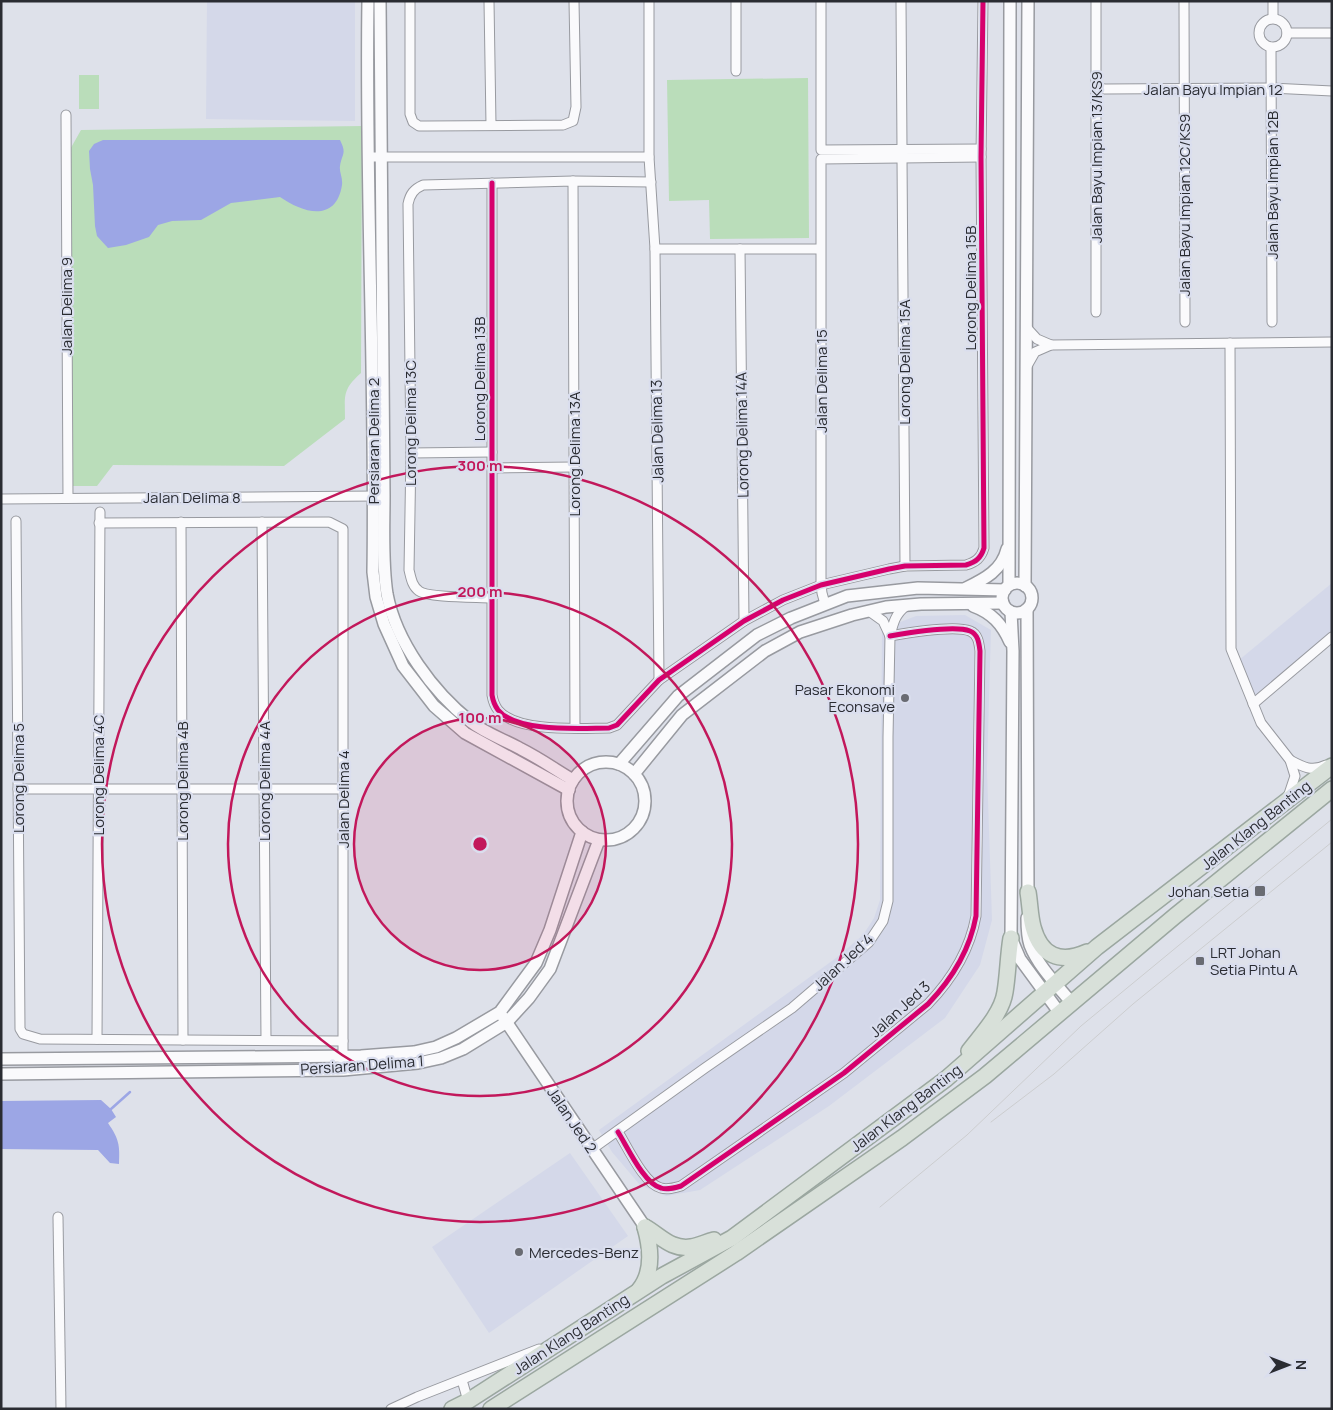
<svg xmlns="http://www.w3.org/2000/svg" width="1333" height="1410" viewBox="0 0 1333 1410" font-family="Manrope,sans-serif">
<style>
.built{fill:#d4d8e9}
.green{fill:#baddba}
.water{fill:#9ca6e5}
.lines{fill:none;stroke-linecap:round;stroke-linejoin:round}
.stream{stroke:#9ca6e5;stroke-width:2.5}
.minor-casing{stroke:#989aa0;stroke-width:11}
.tertiary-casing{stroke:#989aa0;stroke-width:14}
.trunk-casing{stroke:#9ba7a0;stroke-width:18}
.minor{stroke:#fafafc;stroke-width:9}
.tertiary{stroke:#fafafc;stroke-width:11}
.trunk{stroke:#d8e0d9;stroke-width:15}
.tram{stroke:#cccdcf;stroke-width:1}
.cycleway-casing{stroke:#dadeee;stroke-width:8}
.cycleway{stroke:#d6006c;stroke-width:5}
.ring{fill:none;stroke:#c2185b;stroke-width:2.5}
.poi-dot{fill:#696b72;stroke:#dadeee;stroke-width:2}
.labels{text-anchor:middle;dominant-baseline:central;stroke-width:4.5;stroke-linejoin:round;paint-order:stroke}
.street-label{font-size:15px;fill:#2a2c32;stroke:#dadeee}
.poi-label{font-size:15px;fill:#2a2c32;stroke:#dadeee;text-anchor:end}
.centre{fill:#c2185b;stroke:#dadeee;stroke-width:2.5}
.ring-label{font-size:15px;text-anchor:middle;font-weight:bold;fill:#c2185b;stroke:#dadeee;stroke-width:4.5;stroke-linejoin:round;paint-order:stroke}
</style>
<rect width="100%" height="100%" fill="#dee1ea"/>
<!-- built -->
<g class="built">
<polygon points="207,1 355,1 355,121 206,119"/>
<polygon points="1332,583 1332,633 1254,699 1239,660"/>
<polygon points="965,615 991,630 987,770 992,920 980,965 945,1018 829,1106 700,1190 666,1196 640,1185 612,1152 599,1130 836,958 863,935 874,918 880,900 882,629 916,616"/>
<polygon points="570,1153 628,1236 489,1333 432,1247"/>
</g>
<!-- green -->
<g class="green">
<rect x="79" y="75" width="20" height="34"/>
<polygon points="808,78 809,238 710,239 709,200 669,201 667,80"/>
<path d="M362,126l-1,247c-19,17 -16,22 -16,46l-61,47 -171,-1 -16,21h-27l-2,-333 13,-23z"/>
</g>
<!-- water -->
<g class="water">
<path d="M103,140h237c7,14 2,13 0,26 -1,6 3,12 2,19 -6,38 -39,28 -62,12l-49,6 -30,17 -29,1 -14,4 -9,12 -23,8 -18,3 -11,-12 -2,-10 -2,-41 -3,-16 -1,-18 5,-7z"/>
<path d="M101,1100l10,9 5,8 -8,6c11,16 12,22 11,41l-9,-1 -12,-13 -97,-1v-48z"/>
</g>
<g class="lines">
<!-- stream -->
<polyline class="stream" points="111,1109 130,1092"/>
<defs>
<g id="minor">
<polyline points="410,1 410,114 413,122 419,126 426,126 563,125 573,121 576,107 574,1"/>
<polyline points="489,1 491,125"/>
<polyline points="649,1 649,157 655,249 659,680"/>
<polyline points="821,1 821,150 981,149"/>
<polyline points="901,1 902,149"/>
<polyline points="1184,1 1185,322"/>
<polyline points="1273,1 1273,18"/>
<circle cx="1273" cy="33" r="14"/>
<polyline points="1287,33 1332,33"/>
<polyline points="1271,48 1272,322"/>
<polyline points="736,71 736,1"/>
<polyline points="1096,84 1098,88 1105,89 1271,88 1332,91"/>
<polyline points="66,115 68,498"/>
<polyline points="368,157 649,157"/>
<polyline points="902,158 905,566"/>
<polyline points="573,181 575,728"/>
<path d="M492,183v512c1,6 3,11 6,15 19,23 83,18 111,18l8,-3 42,-45 85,-59 39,-21 38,-15 68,-16 16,-3 61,-1c10,-3 15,-7 18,-17l-3,-391 2,-156"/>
<polyline points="655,249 820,249"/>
<polyline points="740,249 744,621"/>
<polyline points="1096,312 1096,1"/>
<polyline points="1026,327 1037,339 1051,345"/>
<polyline points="1230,343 1231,649 1261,723 1290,760 1295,776 1289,794 1286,798"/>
<polyline points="1027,366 1035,352 1051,345 1332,342"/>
<polyline points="411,453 492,452"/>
<polyline points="492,468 574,467"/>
<polyline points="1,499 378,496"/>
<polyline points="16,521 20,1029 23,1034 40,1039 343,1041"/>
<polyline points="181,522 183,1040"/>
<polyline points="262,522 266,1040"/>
<polyline points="99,523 329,522 343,529 343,1070"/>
<path d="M492,598c-14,-1 -64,0 -73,-7 -7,-5 -8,-13 -10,-21l2,-117 -3,-249c2,-10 6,-15 15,-19l150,-4 78,1"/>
<polyline points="825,604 822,593 821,585 821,159 981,157"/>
<polyline points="869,611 883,621 890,636"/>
<polyline points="1253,704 1332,637"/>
<path d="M1290,760c13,7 22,12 36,5"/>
<polyline points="18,789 343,789"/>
<polyline points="97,1039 100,512"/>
<path d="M618,1132c9,14 26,52 43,56 6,2 13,0 20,-2l163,-113 84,-69c24,-25 42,-55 48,-88l4,-265c-1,-8 -2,-17 -10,-20 -15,-6 -63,2 -80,5"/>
<path d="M592,1149l113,-81 87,-60 77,-66 14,-21 5,-20v-164l2,-101c3,-12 5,-22 16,-30"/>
<polyline points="58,1217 61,1409"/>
<polyline points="462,1380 468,1401"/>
<polyline points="391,1409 417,1397 539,1349"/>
</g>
<g id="tertiary">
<path d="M368,1c-3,190 8,380 5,571l3,25 8,27 19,42 31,40 31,27 104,57"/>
<path d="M380,1l4,495c0,32 -2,66 3,98 9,48 46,98 84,128 14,11 34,18 50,27 18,9 35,21 52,31"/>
<circle cx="1017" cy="598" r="15"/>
<polyline points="1009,585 1010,1"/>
<polyline points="1025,586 1028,1"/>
<path d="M966,588c19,-9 36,-18 41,-39"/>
<path d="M973,606c19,7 29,18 37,36"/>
<polyline points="1027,609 1028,899"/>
<polyline points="1011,612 1013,651 1011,938 1020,959 1059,1012"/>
<circle cx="606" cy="801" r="39"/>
<polyline points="619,764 678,696 757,635 791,618 847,596 918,588 1005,590"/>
<polyline points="634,774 682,715 765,651 800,632 852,615 886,607 921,604 1003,603"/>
<path d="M1027,918c0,9 0,18 3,27 8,21 27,40 41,57"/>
<polyline points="503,1017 645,1227"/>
<polyline points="1,1059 361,1056 414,1052 436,1047 456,1038 500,1012 536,963 550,930 582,832"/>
<polyline points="1,1074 343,1070 418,1063 441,1058 463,1049 507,1022 529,998 550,969 599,840"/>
</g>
<g id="trunk">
<path d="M1028,892c2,12 2,24 5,35 8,29 27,37 54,25"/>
<path d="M969,1051c13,-17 33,-38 36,-59 3,-18 3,-36 6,-54"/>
<path d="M645,1227c16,9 26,23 46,20 8,-1 15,-5 23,-7"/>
<path d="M639,1290c15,-18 12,-42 6,-63"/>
<polyline points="452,1409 468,1401 662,1276 732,1238 946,1079 1097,947 1332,766"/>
<polyline points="491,1409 736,1253 902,1138 985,1076 1175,916 1332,789"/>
</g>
</defs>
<!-- minor casing -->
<use href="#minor" class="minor-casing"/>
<!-- tertiary casing -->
<use href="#tertiary" class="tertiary-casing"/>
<!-- trunk casing -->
<use href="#trunk" class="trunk-casing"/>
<!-- minor -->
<use href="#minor" class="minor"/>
<!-- tertiary -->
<use href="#tertiary" class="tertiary"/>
<!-- trunk -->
<use href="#trunk" class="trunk"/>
<!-- tram -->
<g class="tram">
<polyline points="991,1122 1054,1074 1133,1004 1332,842"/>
<polyline points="880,1207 967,1135 1081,1026 1332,819"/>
</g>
<defs>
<g id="cycleway">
<path d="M492,183v512c1,6 3,11 6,15 19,23 83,18 111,18l8,-3 42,-45 85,-59 39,-21 38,-15 68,-16 16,-3 61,-1c10,-3 15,-7 18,-17l-3,-391 2,-156"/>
<path d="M618,1132c9,14 26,52 43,56 6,2 13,0 20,-2l163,-113 84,-69c24,-25 42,-55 48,-88l4,-265c-1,-8 -2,-17 -10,-20 -15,-6 -63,2 -80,5"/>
</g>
</defs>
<!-- cycleway casing -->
<use href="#cycleway" class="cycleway-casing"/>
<!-- cycleway -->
<use href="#cycleway" class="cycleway"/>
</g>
<!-- distance rings -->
<circle cx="480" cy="844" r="126" fill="#c2185b" fill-opacity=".12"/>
<g class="ring">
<circle cx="480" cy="844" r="126"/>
<circle cx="480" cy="844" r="252"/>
<circle cx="480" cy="844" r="378"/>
</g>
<!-- markers -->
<g class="poi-dot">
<circle cx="905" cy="698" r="5"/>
<rect x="1254" y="885" width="12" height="12" rx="2.5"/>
<rect x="1195" y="956" width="10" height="10" rx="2.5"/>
<circle cx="519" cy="1252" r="5"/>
</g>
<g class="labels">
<!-- street labels -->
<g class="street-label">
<text x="1213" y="89">Jalan Bayu Impian 12</text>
<text transform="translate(1096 157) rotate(-90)">Jalan Bayu Impian 13/KS9</text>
<text transform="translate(1272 185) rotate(-90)">Jalan Bayu Impian 12B</text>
<text transform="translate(1184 205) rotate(-90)">Jalan Bayu Impian 12C/KS9</text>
<text transform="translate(970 288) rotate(-90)">Lorong Delima 15B</text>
<text transform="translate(66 306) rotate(-90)">Jalan Delima 9</text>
<text transform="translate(904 362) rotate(-90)">Lorong Delima 15A</text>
<text transform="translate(479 379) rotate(-90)">Lorong Delima 13B</text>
<text transform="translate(821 381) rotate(-90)">Jalan Delima 15</text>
<text transform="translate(410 423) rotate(-90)">Lorong Delima 13C</text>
<text transform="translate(657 431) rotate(-91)">Jalan Delima 13</text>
<text transform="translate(742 435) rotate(-91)">Lorong Delima 14A</text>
<text transform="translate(373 441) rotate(-90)">Persiaran Delima 2</text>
<text transform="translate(574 454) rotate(-90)">Lorong Delima 13A</text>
<text x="192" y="497">Jalan Delima 8</text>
<text transform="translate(98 775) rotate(-90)">Lorong Delima 4C</text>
<text transform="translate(18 778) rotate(-90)">Lorong Delima 5</text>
<text transform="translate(182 781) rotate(-90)">Lorong Delima 4B</text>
<text transform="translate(264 781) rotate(-90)">Lorong Delima 4A</text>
<text transform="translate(343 799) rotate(-90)">Jalan Delima 4</text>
<text transform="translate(1256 825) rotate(-38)">Jalan Klang Banting</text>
<text transform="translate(843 962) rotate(-43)">Jalan Jed 4</text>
<text transform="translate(900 1009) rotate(-42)">Jalan Jed 3</text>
<text transform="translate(362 1065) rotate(-4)">Persiaran Delima 1</text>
<text transform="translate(906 1108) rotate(-37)">Jalan Klang Banting</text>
<text transform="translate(572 1120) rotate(56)">Jalan Jed 2</text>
<text transform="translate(571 1334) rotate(-33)">Jalan Klang Banting</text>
</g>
<!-- poi labels -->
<g class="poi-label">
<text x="895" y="689">Pasar Ekonomi<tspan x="895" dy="17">Econsave</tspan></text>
<text x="1249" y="891">Johan Setia</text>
<text x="1210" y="952" text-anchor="start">LRT Johan<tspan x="1210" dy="17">Setia Pintu A</tspan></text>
<text x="529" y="1252" text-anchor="start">Mercedes-Benz</text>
</g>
</g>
<circle cx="480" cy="844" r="8" class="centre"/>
<g class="ring-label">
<text x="480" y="471">300 m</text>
<text x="480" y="597">200 m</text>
<text x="480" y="723">100 m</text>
</g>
<!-- border -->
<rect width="1333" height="1410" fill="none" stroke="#2a2c32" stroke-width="5"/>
<!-- north arrow -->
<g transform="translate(1288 1365) rotate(90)" stroke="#dadeee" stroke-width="4" paint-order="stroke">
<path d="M0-4L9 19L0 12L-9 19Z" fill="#2a2c32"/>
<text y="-8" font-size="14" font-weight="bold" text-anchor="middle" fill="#2a2c32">N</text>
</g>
</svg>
